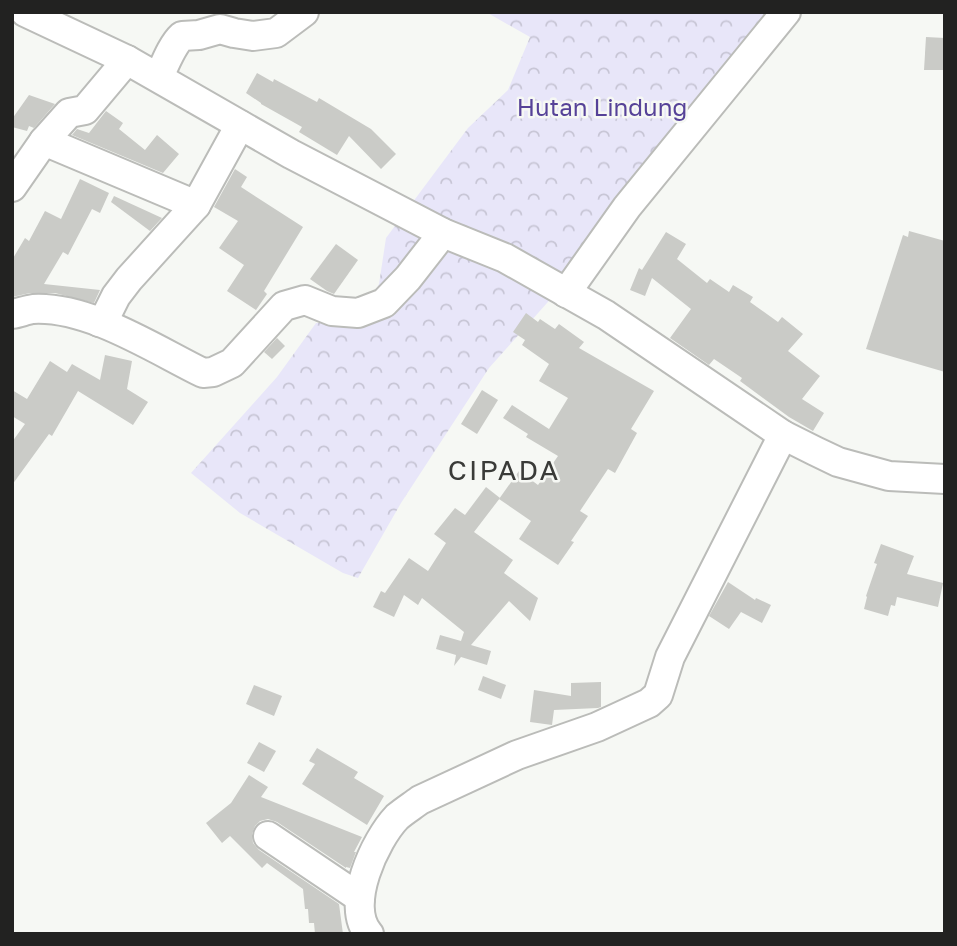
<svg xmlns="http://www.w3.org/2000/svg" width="957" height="946" viewBox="0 0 957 946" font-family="'Golos Text',sans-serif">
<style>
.forest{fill:url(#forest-crowns)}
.building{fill:#cacbc7}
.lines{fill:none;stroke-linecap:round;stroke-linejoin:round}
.minor-casing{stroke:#bbbcb9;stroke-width:32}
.minor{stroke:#fff;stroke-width:28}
.labels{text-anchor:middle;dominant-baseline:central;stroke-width:5;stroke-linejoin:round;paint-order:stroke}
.park-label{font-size:24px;fill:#564298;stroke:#f6f8f4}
.quarter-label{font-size:28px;letter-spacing:2px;fill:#3a3b38;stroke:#f6f8f4}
</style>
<defs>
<pattern id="forest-crowns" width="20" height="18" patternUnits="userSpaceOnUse" patternTransform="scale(1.75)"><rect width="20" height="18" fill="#e8e6f9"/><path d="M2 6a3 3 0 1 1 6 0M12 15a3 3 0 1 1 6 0" fill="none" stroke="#c7c5d5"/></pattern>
</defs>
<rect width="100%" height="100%" fill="#f6f8f4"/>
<!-- forest -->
<polygon class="forest" points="486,12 801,12 793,20 662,178 547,303 489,368 401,503 358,578 343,573 240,513 191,473 277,377 316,323 359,322 379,284 386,238 468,128 508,90 530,37"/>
<!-- building -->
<g class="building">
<polygon points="926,37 945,38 945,70 924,70"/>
<polygon points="257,73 273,82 274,79 317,102 319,98 371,129 396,154 381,169 349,136 337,155 299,132 302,127 261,104 261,103 246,93"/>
<polygon points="29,95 55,104 34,128 29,126 27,131 12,127 12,119"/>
<polygon points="106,111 123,123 119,129 145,150 157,135 179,154 163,173 72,135 77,129 89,133"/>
<polygon points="235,169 247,177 241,187 303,227 264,291 267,294 256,310 227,291 244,265 219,248 238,221 214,207"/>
<polygon points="80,179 109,193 100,213 92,209 68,255 63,252 44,284 100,290 94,303 55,293 30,293 12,297 12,260 25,238 29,241 45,211 61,219"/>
<polygon points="114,196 162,218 150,231 111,202"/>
<polygon points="909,231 945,241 945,372 866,349 903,235 908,237"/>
<polygon points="666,232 686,244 677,259 707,283 710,279 729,292 733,285 753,297 750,302 778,322 782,317 803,334 788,351 820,376 802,399 824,413 813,431 789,417 740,381 742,378 714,359 709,365 670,338 691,309 652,278 645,296 630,290 639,268 642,270"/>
<polygon points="336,244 358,260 334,294 327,291 310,279"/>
<polygon points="526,313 538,322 540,319 555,329 559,324 584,342 579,348 654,391 631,429 637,433 615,473 608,469 580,511 588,516 571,541 574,542 558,565 519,539 531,521 499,499 519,471 538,485 558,456 526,437 528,434 503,418 512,405 549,429 568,398 539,381 549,364 522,345 525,340 513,332"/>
<polygon points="277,338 285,346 272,359 264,352"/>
<polygon points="105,355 132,361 127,389 148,402 133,425 78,391 52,436 49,434 12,485 12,442 25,424 12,416 12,390 27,399 50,361 67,372 72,364 100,380"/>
<polygon points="482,390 498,400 477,434 461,424"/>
<polygon points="486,487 500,498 474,532 513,560 504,573 538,598 530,621 509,601 471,645 491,651 487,665 461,657 454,666 456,655 436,649 440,635 461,641 464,632 422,598 418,605 404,595 394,617 373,607 381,591 385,593 409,558 428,571 446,543 434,534 455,508 465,515"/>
<polygon points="881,544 914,556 907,574 943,583 938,607 897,597 895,606 891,605 888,616 864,609 867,597 866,596 877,564 874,563"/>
<polygon points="728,582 755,600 756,598 771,605 762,623 741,612 729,629 709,616"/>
<polygon points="483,676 506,685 501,699 478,690"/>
<polygon points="601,682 601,707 598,708 554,710 552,725 530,722 534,690 571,696 571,683"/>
<polygon points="254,685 282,696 274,716 246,704"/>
<polygon points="259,742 276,751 264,772 247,763"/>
<polygon points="317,748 358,772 354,778 384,796 367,825 302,784 315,764 309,761"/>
<polygon points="249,775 268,787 261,797 362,837 354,852 356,852 350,868 346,867 346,868 277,822 268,819 260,821 255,826 252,834 253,843 259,850 339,904 343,934 315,934 314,923 309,923 308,909 305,909 303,889 267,863 262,868 230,836 222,843 206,823 231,803"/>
</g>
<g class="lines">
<defs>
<g id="minor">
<polyline points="25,12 127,60 291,154 443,233 505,258 606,315 783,435 815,451 838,462 889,476 945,479"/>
<path d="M159,77c6,-13 13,-32 23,-41l17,-1 21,-6 14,4 19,3 23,-3 28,-21"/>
<polyline points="44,141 196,205"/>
<polyline points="12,187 44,141 69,113 85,110 127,60"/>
<polyline points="566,293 627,207 786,12"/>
<path d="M12,314c7,-1 14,-4 21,-5 56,-3 121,40 170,64l10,-1 19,-9 52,-57 21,-6 27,11 26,2 26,-10 24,-25 35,-45"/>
<polyline points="99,322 107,314 116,296 129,279 196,205 240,125"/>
<polyline points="268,836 360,898"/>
<path d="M369,934c-25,-28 6,-94 28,-117 7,-6 15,-11 23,-17l97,-45 80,-28 52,-24 9,-8 12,-38 113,-222"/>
</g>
</defs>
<!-- minor casing -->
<use href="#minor" class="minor-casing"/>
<!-- minor -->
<use href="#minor" class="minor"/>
</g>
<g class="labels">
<!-- park labels -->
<g class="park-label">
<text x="602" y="106">Hutan Lindung</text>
</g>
<!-- quarter labels -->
<g class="quarter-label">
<text x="504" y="469">CIPADA</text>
</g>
</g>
<!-- border -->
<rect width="957" height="946" fill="none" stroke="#222221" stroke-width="28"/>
</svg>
